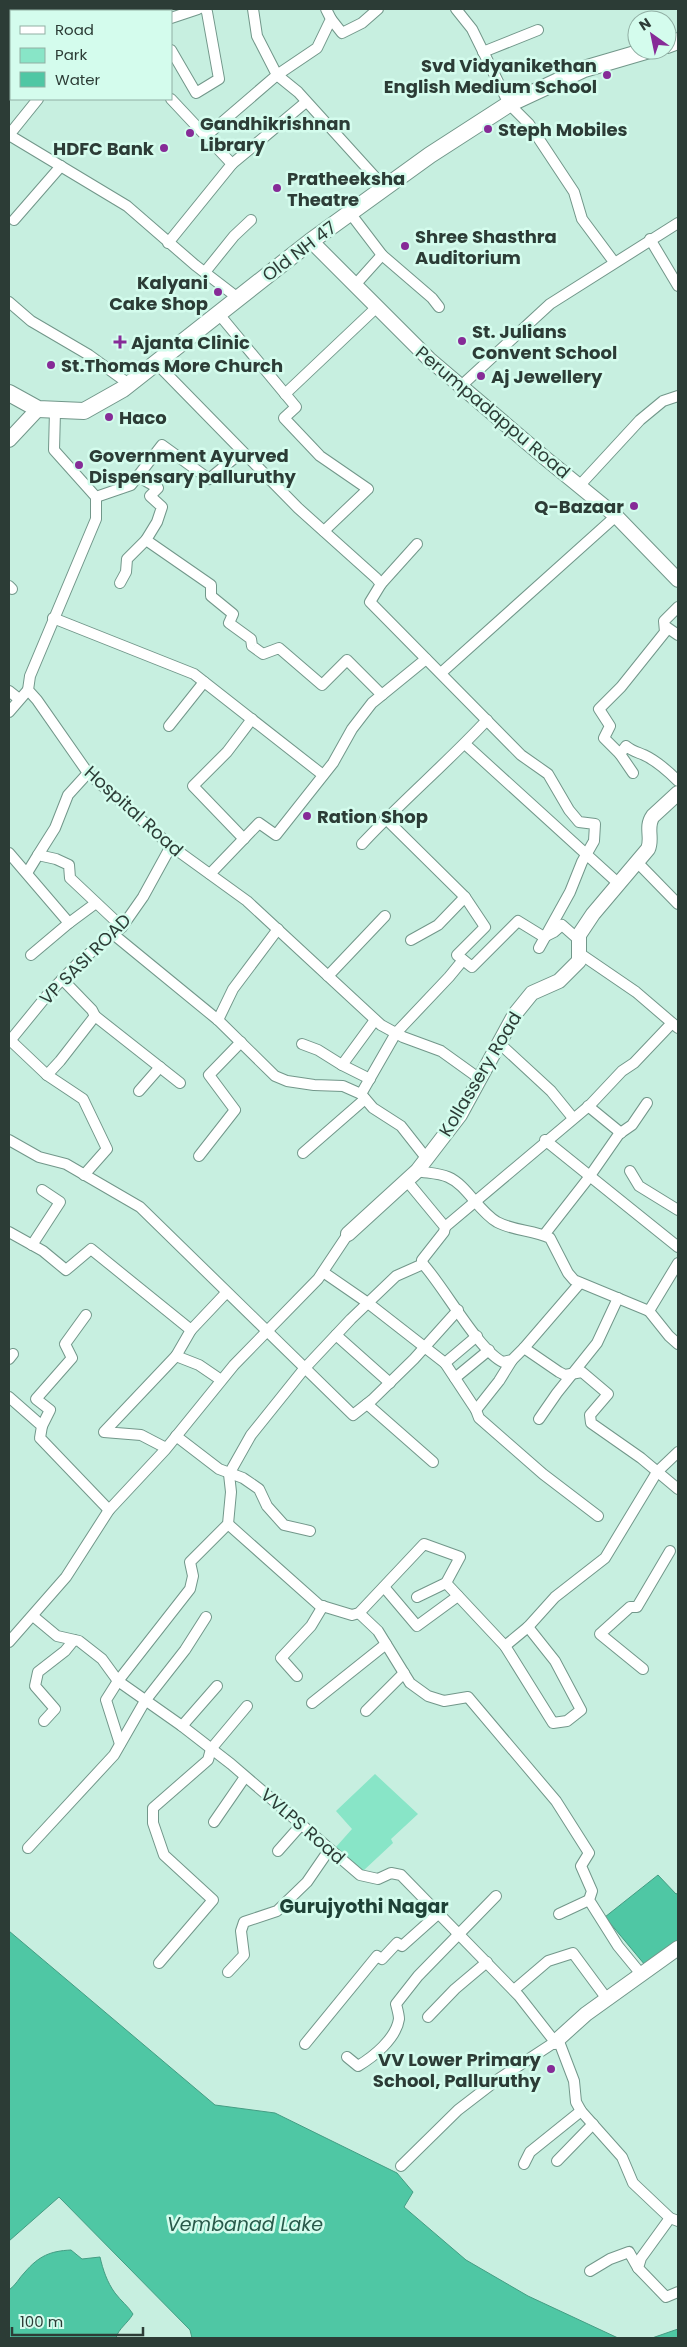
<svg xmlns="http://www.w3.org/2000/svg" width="687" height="2347" viewBox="0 0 687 2347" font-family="Poppins,sans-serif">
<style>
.green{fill:#88e5c7}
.water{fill:#4fc7a4;stroke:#449d83}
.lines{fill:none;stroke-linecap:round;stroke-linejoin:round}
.street-casing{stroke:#72978a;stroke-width:12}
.secondary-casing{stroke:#72978a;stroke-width:16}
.primary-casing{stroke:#72978a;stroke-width:18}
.street{stroke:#fff;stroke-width:10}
.secondary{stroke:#fff;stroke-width:14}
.primary{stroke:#fff;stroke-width:16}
.poi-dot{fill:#862b97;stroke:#d4fced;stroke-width:2}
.labels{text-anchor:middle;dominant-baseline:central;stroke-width:5;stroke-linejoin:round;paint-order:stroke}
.poi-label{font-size:18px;font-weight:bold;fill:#2c3c36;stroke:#d4fced;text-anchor:start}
.street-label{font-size:18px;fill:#2c3c36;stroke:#d4fced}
.neighbourhood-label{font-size:19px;font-weight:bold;fill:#1e4136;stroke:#d4fced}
.water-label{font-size:19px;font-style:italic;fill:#28594a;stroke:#d4fced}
</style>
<rect width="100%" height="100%" fill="#c7efe0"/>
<!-- green -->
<polygon class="green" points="375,1774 418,1814 391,1839 393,1843 363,1871 336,1847 352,1829 336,1811"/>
<!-- water -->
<g class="water">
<polygon points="658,1875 676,1894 678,1893 678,1941 645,1965 605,1917"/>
<polygon points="9,1931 215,2105 275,2113 397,2173 413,2192 404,2207 466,2260 528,2296 618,2338 192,2338 190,2330 59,2197 9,2241"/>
<path d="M71,2250l11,9 18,-2c3,13 7,25 15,36 6,8 13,13 18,21 -5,9 -15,15 -17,24h-107v-48c7,-5 10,-12 16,-18 14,-16 25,-21 46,-22z"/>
<polygon points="678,2329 678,2338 652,2338"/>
</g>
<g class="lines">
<defs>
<g id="street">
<polyline points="94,9 96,11"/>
<polyline points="156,9 157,11"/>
<polyline points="326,9 331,19 317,48 277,75 298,92 385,188"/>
<polyline points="456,9 472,29 509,104 529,124 574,192 582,219 614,262"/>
<polyline points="171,18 198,9"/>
<polyline points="331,19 342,33 362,23 378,9"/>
<polyline points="171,50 196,93 219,79 207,12 205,9"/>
<polyline points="483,52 538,30"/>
<polyline points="9,69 11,67"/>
<polyline points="9,135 127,206 195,265 238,298"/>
<polyline points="9,135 38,99"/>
<polyline points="206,136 277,75 257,36 253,9"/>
<polyline points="232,164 306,102"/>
<polyline points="350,213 382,255 432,298 439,307"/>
<polyline points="14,220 61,166"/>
<polyline points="650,239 678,286"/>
<polyline points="168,243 232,164 171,99"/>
<polyline points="205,272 234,236 251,220"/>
<polyline points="355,285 382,255"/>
<polyline points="9,302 31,321 89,355 129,384"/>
<polyline points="218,313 296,407 284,418 320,456 368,489 324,531"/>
<polyline points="156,363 298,508 376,578 381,584 370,602 521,755 548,774 569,810 579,822 595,824 594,841 582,862 570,892 539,948"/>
<polyline points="461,386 550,304 678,223"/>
<polyline points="285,394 377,307"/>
<polyline points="55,411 54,450 96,497 96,519 30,676 28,690 37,700 88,773 171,846 247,901 381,1025 403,1037 441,1051 480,1079"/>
<polyline points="137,476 158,488 150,496 162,507 157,522 146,540 211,585 211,596 233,614 229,623 251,639 252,646 263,654 279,648 322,685 347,660 382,695"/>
<polyline points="580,485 640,420 663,401 678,396"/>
<polyline points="96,497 131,485 162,445 209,479 242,452"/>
<polyline points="120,583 126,572 127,559 146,540"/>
<polyline points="381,584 417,544"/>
<polyline points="9,586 12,589"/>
<path d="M678,607l-14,14 1,11 -44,55 -22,22 11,17 -6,12 16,16 6,-8c6,5 11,6 18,9 13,6 24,16 34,26"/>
<polyline points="53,618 194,674 323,775"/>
<polyline points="665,626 678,635"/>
<polyline points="441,673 616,516"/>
<polyline points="9,691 19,699"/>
<polyline points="9,712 28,690"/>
<polyline points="169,726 204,682"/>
<polyline points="465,744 619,884"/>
<polyline points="620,754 633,773"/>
<polyline points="385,818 465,897 485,927 457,955 472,967 518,921 544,937 554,932 562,925 579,940"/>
<polyline points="244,839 193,786 227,752 252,719"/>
<path d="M362,844c40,-43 85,-81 125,-124"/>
<polyline points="9,853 69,923 31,955"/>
<polyline points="38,855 55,828 68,795 88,773"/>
<polyline points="637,862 678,904"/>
<polyline points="27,873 38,855 56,859 69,865 70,878 122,927"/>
<polyline points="210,874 259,823 276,835 333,763 352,729 372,703 426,659"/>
<polyline points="69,923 96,903"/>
<polyline points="113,934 218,1020 275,1076 287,1081 314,1085 343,1086 361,1094 373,1108 401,1126 427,1159"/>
<polyline points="411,940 438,925 465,897"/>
<polyline points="579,953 636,992 678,1028"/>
<polyline points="328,976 385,916"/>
<polyline points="95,1016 180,1083"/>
<polyline points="218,1020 233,989 278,929"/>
<polyline points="10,1040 47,1075 83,1099 107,1149 84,1175"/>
<polyline points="9,1042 49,993 79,962 122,927 143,897 171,846"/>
<polyline points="499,1043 551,1091 573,1118"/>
<polyline points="302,1044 318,1050 342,1065"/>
<polyline points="47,1075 60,1061 95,1016 92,1010 62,979"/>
<polyline points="370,1079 342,1065 375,1020"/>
<polyline points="139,1091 160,1067"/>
<polyline points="361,1094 396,1033 449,977 463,960"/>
<polyline points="588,1106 621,1133"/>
<polyline points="9,1140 39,1157 66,1164 140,1207 353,1415 372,1400 414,1359 458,1310"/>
<polyline points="545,1140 678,1247"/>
<polyline points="303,1153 365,1099"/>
<polyline points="199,1156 235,1110 209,1075 241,1042"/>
<path d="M417,1171c10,2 22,2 31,6 19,8 30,34 49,45 17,9 36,8 53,16l18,35 6,7 75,31 20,25 9,8"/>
<polyline points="630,1171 639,1186 678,1210"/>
<path d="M407,1181l38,46 -1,5 -22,28 1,4c21,23 56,87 80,98l9,-2 12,-12 35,24 6,3 17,-3 26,22 -18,21 1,8 50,35 37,31"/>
<polyline points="445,1227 590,1105 622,1071 634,1063 672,1023"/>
<polyline points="9,1232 43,1251 66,1270 91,1249 191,1330 226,1293"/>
<polyline points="544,1235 587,1180 619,1134 632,1125 647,1103"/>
<polyline points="32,1245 60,1202 42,1190"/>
<polyline points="323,1272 368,1303 445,1363 477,1336"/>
<polyline points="649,1311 678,1263"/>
<polyline points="191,1330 176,1356 199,1365 221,1380"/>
<polyline points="336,1335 390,1383"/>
<polyline points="524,1348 580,1283"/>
<polyline points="9,1359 13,1354"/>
<polyline points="445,1363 476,1410 479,1418 543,1474 598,1516"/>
<polyline points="455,1378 489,1350"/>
<polyline points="9,1397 42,1426 40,1438 109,1510"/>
<polyline points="367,1404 433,1462"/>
<polyline points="476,1410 499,1381 512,1360"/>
<polyline points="539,1419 557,1393 597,1343 618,1298"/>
<polyline points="42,1426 50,1410 36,1399 72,1358 65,1344 86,1315"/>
<polyline points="176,1436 219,1469 243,1478 259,1489 267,1506 284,1525 310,1531"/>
<polyline points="166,1448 141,1435 104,1432 176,1356"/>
<polyline points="228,1524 319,1605 352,1615 359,1613 424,1544 460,1557 446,1583 417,1597"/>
<polyline points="446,1583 505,1646 553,1723 567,1721 581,1710 555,1661 528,1627"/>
<polyline points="384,1587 417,1626 458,1596"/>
<polyline points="359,1613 378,1631 410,1683 428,1696 444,1701 468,1697 556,1801 589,1853 581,1866 592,1891 589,1900 618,1946 641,1974"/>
<polyline points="33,1616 57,1636 79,1641 102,1659 118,1681 182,1726 231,1764 360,1875 378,1879 391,1873 401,1875 519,1996 555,2042 497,2080 458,2110 401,2166"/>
<polyline points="9,1642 66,1577 109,1510 165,1450 234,1365 318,1279 348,1234"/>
<polyline points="505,1646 528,1627 555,1597 605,1558 657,1472 678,1452"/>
<polyline points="643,1669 600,1634 630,1607 637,1607 670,1551"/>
<polyline points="297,1676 281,1658 311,1626 323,1606"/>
<polyline points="312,1703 386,1644"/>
<polyline points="366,1711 404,1673"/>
<polyline points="44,1721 55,1709 35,1686 38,1672 65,1651 74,1640"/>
<polyline points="182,1726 217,1686"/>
<polyline points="120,1744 106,1700 118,1681 190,1589 193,1576 190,1562 228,1524 231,1492 229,1474 251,1435 304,1369 351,1319 396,1276 423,1264"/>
<polyline points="214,1822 245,1777"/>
<polyline points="28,1848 114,1755 145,1701 185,1650 206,1617"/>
<polyline points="278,1851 301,1825"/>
<polyline points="559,1914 589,1900"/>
<polyline points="159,1963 213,1900 164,1855 153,1823 153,1808 208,1760 211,1749 247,1706"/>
<polyline points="228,1972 244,1955 241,1931 244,1922 277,1911 307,1882 329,1850"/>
<polyline points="514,1990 548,1961 573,1953 607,1999"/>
<polyline points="428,2017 455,1989 487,1962"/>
<polyline points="558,2039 574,2081 576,2102 581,2111 622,2157 633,2183 670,2218 678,2221"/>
<polyline points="305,2044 377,1956 382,1959 397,1943 402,1946 439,1913"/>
<path d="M347,2057l11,9c15,-9 38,-27 41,-47 0,-4 -2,-11 -3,-15l22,-28 78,-80"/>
<polyline points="557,2161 593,2124"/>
<polyline points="524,2164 530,2152 581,2111"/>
<polyline points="670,2218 641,2258 638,2268 666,2297 678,2292"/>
<polyline points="590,2271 610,2259 629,2252 638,2268"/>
</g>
<g id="secondary">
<polyline points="311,241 429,359 545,458 616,516 678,580"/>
<polyline points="9,440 38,409"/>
<path d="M348,1234l69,-63 43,-56 55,-101 17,-21 27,-12 20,-20v-26l14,-21 55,-65c5,-11 -3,-22 5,-33l25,-23"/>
<polyline points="555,2042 586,2014 678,1948"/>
</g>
<g id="primary">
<polyline points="667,45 678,41"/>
<polyline points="9,393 38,409 84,411 123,389 311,241 430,155 509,104 584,69 649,50"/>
</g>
</defs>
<!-- street casing -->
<use href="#street" class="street-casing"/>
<!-- secondary casing -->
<use href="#secondary" class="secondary-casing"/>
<!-- primary casing -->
<use href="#primary" class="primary-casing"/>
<!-- street -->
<use href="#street" class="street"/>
<!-- secondary -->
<use href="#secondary" class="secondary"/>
<!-- primary -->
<use href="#primary" class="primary"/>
</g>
<!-- markers -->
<g class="poi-dot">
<circle cx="607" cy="75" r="5"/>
<circle cx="488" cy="129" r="5"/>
<circle cx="190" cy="133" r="5"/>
<circle cx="164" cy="148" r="5"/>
<circle cx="277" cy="188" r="5"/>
<circle cx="405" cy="246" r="5"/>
<circle cx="218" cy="292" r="5"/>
<circle cx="462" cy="341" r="5"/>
<path d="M117.5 334.5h5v5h5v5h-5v5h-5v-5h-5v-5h5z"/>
<circle cx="51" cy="365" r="5"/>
<circle cx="481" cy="376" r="5"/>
<circle cx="109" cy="417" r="5"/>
<circle cx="79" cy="465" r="5"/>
<circle cx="634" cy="506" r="5"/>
<circle cx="307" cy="816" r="5"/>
<circle cx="551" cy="2069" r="5"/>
</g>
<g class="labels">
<!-- poi labels -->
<g class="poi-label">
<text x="597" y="65" text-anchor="end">Svd Vidyanikethan<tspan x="597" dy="21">English Medium School</tspan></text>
<text x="200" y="123">Gandhikrishnan<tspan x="200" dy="21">Library</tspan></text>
<text x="498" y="129">Steph Mobiles</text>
<text x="154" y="148" text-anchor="end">HDFC Bank</text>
<text x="287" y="178">Pratheeksha<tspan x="287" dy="21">Theatre</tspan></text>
<text x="415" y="236">Shree Shasthra<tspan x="415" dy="21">Auditorium</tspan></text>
<text x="208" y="282" text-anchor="end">Kalyani<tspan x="208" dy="21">Cake Shop</tspan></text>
<text x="472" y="331">St. Julians<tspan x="472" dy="21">Convent School</tspan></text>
<text x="131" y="342">Ajanta Clinic</text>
<text x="61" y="365">St.Thomas More Church</text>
<text x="491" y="376">Aj Jewellery</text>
<text x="119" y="417">Haco</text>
<text x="89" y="455">Government Ayurved<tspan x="89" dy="21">Dispensary palluruthy</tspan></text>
<text x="624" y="506" text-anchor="end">Q-Bazaar</text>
<text x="317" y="816">Ration Shop</text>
<text x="541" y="2059" text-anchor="end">VV Lower Primary<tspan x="541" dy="21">School, Palluruthy</tspan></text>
</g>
<!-- street labels -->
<g class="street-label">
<text transform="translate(299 251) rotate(-37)">Old NH 47</text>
<text transform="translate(493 412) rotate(40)">Perumpadappu Road</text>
<text transform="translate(134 811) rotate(42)">Hospital Road</text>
<text transform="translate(85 959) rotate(-45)">VP SASI ROAD</text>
<text transform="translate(480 1074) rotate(-59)">Kollassery Road</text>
<text transform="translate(303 1826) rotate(41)">VVLPS Road</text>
</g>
<!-- neighbourhood labels -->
<g class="neighbourhood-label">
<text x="364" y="1906">Gurujyothi Nagar</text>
</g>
<!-- water labels -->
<g class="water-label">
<text x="245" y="2224">Vembanad Lake</text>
</g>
</g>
<!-- border -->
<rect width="687" height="2347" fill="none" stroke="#2c3c36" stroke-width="20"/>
<!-- legend -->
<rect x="10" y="10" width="162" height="90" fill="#d4fced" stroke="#91afa4"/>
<rect x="20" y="26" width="25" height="8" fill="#ffffff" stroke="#91afa4"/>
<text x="55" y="35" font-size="15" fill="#2c3c36">Road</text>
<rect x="20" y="48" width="25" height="15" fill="#88e5c7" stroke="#91afa4"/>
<text x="55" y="60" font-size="15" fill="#2c3c36">Park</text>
<rect x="20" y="72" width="25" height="15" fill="#4fc7a4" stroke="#91afa4"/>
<text x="55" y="85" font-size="15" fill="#2c3c36">Water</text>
<!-- north arrow -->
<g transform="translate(652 35) rotate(327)"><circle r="24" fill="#d4fced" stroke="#91afa4"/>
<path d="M0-4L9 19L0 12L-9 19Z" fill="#862b97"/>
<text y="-8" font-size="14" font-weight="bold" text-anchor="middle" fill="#2c3c36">N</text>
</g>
<!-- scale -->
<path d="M12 2327v8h131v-8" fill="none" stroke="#2c3c36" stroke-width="2.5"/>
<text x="20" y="2327" font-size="15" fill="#2c3c36" stroke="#d4fced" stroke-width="4" paint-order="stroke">100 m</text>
</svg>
